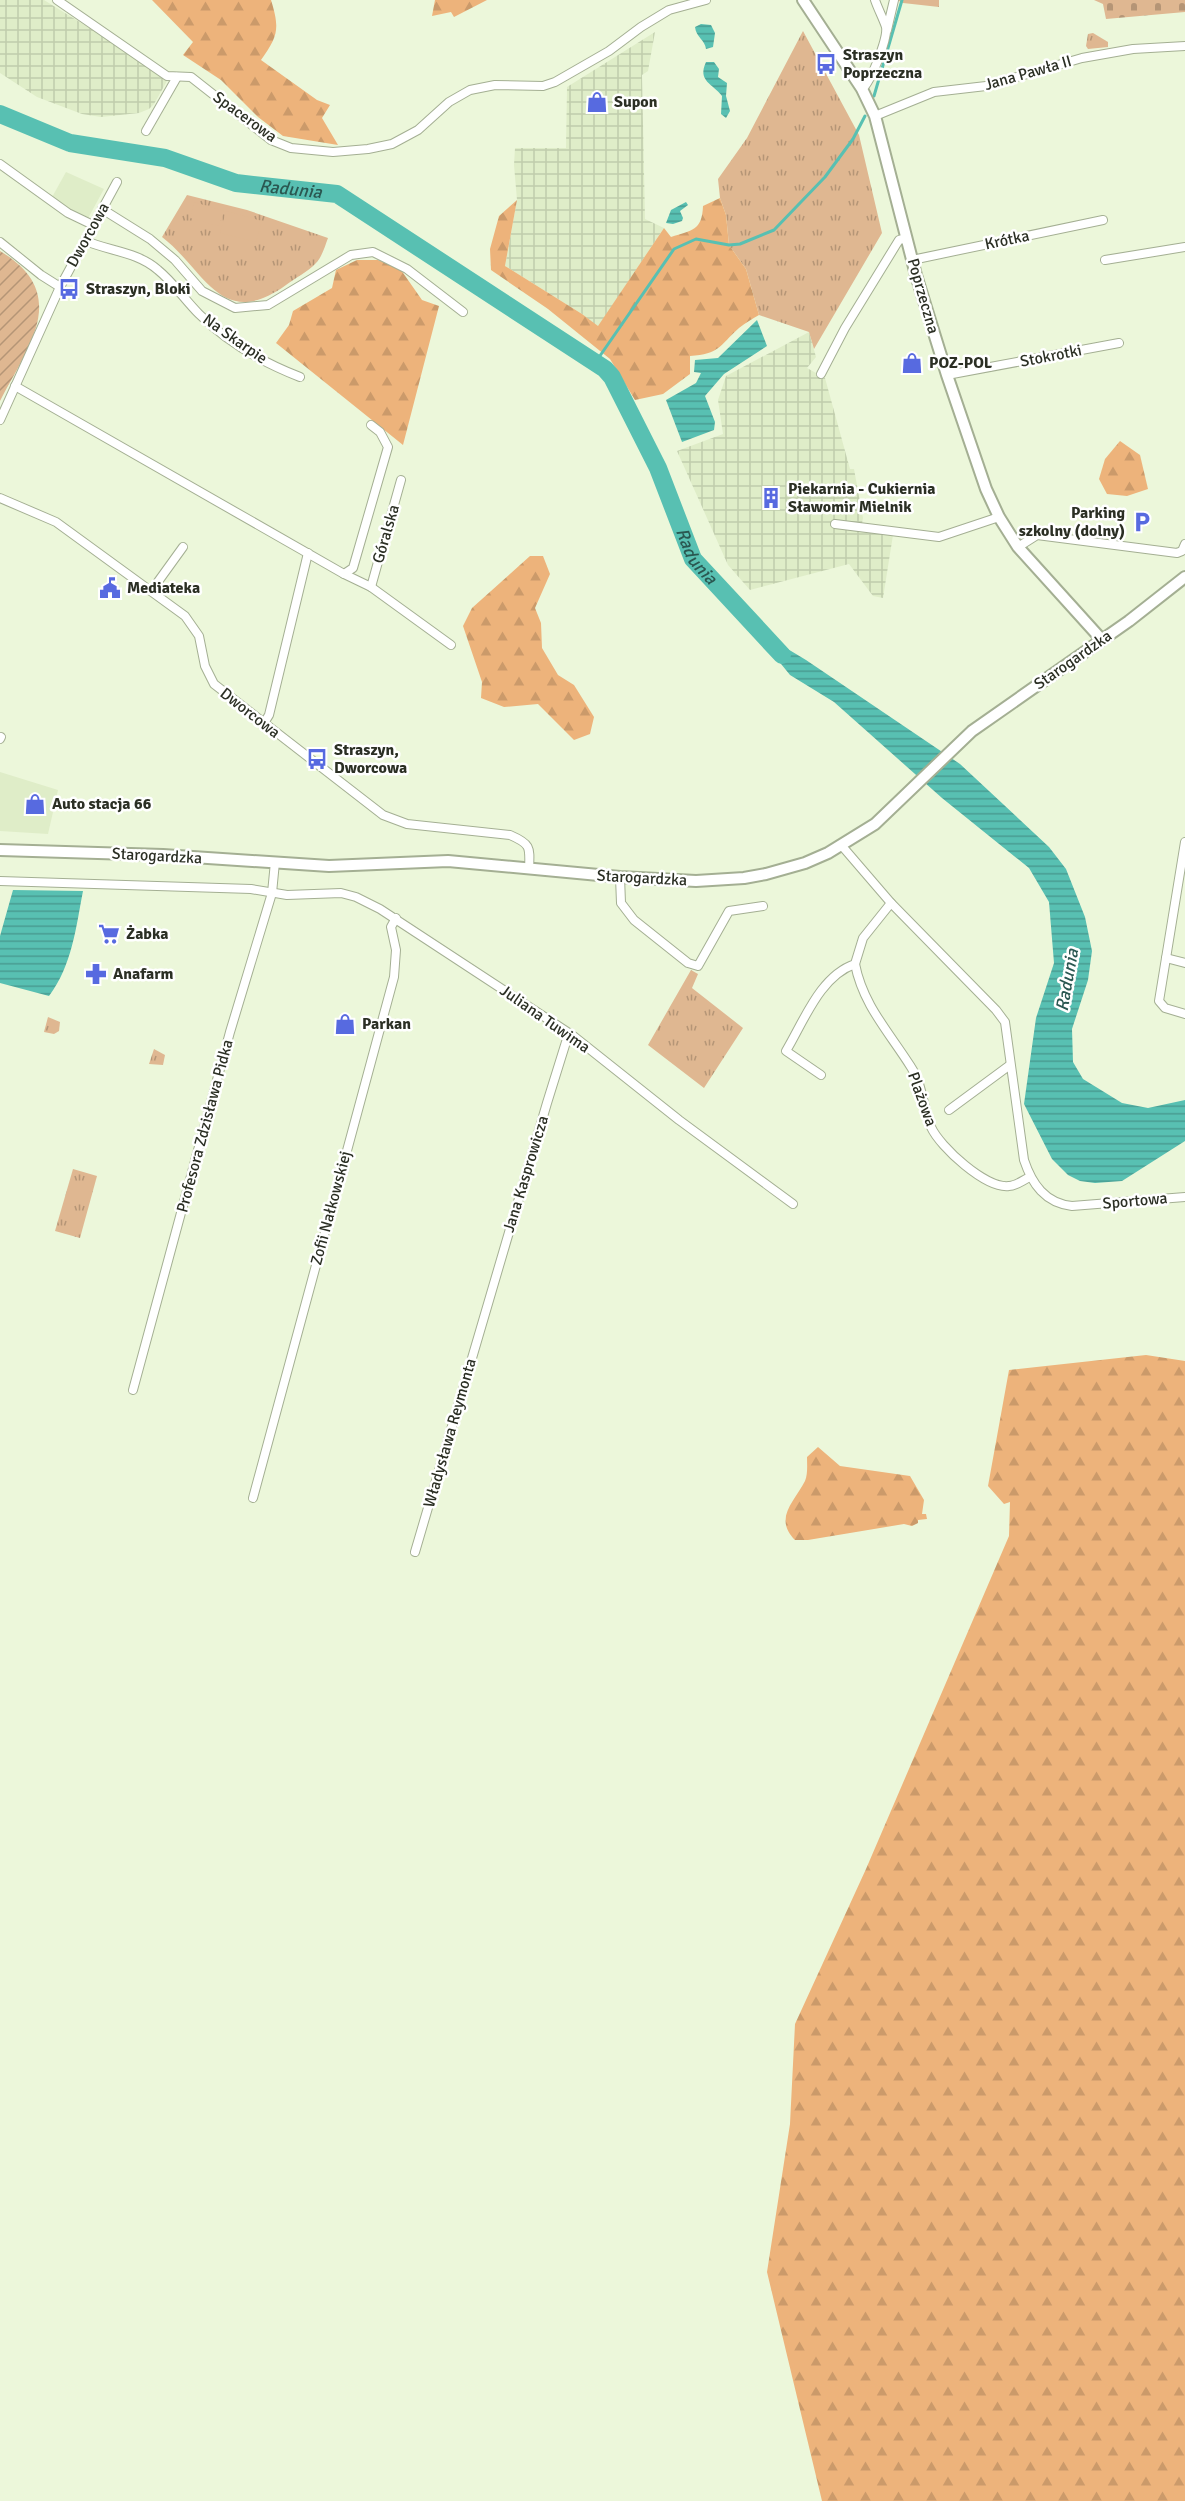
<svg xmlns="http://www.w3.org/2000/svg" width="1185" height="2501" viewBox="0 0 1185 2501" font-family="Signika,sans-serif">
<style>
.built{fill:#dfedc8}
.industrial{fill:url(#industrial-grid)}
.grass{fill:url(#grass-tufts)}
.forest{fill:url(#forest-firs)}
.cemetery{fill:url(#cemetery-stones)}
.garden{fill:url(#garden-furrows)}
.pitch{fill:#dfb791}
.water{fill:url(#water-rules)}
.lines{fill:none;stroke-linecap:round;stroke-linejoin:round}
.stream{stroke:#58c0b2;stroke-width:3}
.river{stroke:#58c0b2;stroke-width:18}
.street-casing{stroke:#a4af93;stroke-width:10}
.secondary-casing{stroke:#a4af93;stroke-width:14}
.street{stroke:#fff;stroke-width:8}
.secondary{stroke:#fff;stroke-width:10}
.labels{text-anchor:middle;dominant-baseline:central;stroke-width:5;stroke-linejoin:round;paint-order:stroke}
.poi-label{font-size:16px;font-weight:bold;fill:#2b2f24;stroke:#fff;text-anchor:start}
.street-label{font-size:16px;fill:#2b2f24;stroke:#fff}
.water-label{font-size:18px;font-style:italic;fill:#2a5751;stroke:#fff}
</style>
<defs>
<pattern id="industrial-grid" width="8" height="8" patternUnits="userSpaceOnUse" patternTransform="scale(1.5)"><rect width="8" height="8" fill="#dfedc8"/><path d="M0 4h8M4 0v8" fill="none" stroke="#c0ccac"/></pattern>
<pattern id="grass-tufts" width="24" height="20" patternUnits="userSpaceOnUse" patternTransform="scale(1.5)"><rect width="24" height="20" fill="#dfb791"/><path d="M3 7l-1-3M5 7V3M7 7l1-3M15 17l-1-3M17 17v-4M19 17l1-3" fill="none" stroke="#b59576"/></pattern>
<pattern id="forest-firs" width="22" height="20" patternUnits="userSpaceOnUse" patternTransform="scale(1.5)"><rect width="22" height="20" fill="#edb37b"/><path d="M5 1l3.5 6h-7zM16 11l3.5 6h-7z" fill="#cb9a6a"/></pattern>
<pattern id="cemetery-stones" width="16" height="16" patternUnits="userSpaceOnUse" patternTransform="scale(1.5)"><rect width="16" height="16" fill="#dfb791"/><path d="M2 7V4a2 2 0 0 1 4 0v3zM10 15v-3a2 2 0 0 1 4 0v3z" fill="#b59576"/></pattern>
<pattern id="garden-furrows" width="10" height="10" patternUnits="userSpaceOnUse" patternTransform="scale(1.5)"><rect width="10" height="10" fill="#dfb791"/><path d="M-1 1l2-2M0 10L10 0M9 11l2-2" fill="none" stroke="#b59576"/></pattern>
<pattern id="water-rules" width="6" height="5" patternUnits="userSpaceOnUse" patternTransform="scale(1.5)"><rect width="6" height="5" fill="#58c0b2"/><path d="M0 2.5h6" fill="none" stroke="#499c91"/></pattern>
</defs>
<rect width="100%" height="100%" fill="#ecf7da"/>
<!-- built -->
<g class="built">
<polygon points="66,172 104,189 86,222 51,199"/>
<polygon points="0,772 58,790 48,834 0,831"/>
</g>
<!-- industrial -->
<g class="industrial">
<polygon points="0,0 44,0 99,34 167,81 154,104 149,109 139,113 101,117 82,114 37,97 0,73"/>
<polygon points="655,32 648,71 642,75 645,219 664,228 598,327 582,314 505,266 517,200 514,165 515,148 566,148 567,87"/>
<polygon points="809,332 816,357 807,368 825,378 850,469 854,469 863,518 861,529 893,535 883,598 873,596 849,564 750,590 728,565 677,451 723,434 718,400 726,376"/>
</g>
<!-- grass -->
<g class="grass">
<polygon points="897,0 939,0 939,7 903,3"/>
<polygon points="803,31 859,135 882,233 814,349 809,332 759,315 746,269 729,245 726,215 720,198 718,179 747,138"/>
<polygon points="1093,33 1108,42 1108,47 1088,49 1086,46 1088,34"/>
<path d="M187,195l60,15 81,28c-3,8 -6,19 -12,25 -8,9 -21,15 -30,22 -65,47 -81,-15 -124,-48z"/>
<polygon points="691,970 698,974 692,988 743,1028 704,1088 648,1045"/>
<polygon points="48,1017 60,1022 59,1031 54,1034 44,1032"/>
<polygon points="154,1049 165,1055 163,1065 149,1064"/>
<polygon points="73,1169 97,1176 80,1238 55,1231"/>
</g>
<!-- forest -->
<g class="forest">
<path d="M152,0h119c9,29 7,36 -10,60l56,40 13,5 -8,13 16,27 -55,-9 -25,-19 -37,-37 -38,-25 10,-13z"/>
<polygon points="435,0 487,0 454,17 451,12 432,16"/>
<path d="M720,198l6,17 3,30 17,24 13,46c-7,4 -14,8 -20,13 -20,18 -19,26 -49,28v18l-27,20 -28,6 -25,-41 -62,-50 -57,-39 -1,-21 9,-33 18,-16 -12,66 77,48 16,12 66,-98 7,9c21,-7 31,-6 32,-31z"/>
<polygon points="357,260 378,260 401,270 422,300 439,306 403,445 276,343 289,325 293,311 332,288 336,270"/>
<polygon points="1120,441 1140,455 1148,489 1127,496 1107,494 1099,479 1105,459"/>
<polygon points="530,556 543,556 550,574 535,608 541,623 542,648 558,675 574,685 594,717 590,734 574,740 538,704 504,707 481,698 482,682 463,626 472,608"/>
<polygon points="1146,1355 1185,1361 1185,2501 822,2501 767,2272 790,2124 795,2024 866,1869 1009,1536 1010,1502 1004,1504 988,1486 1009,1370"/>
<path d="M818,1447l22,19 70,10 14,24 -2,14h4l1,5 -9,1v3l-6,3 -8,-2 -96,16h-13c-22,-22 0,-39 10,-59 3,-7 2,-17 2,-24z"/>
</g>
<!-- cemetery -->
<polygon class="cemetery" points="1094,0 1185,0 1185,12 1106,19 1103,4"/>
<!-- garden -->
<path class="garden" d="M0,251c72,43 28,95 0,150z"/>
<!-- pitch -->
<g class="pitch">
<polygon points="194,202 224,211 219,226 190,218"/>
<polygon points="226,211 262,221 256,242 220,233"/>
</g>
<!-- water -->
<g class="water">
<path d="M701,24l10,1 4,8 -2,14 -7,2c-1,-9 -10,-12 -11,-22z"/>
<path d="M706,62h8l5,7 -1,8 9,6 -1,13 4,15 -4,7 -5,-4 1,-18c-9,-12 -25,-15 -16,-34z"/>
<polygon points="686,202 688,205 680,211 683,218 682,221 673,224 666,223 671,210"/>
<polygon points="757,320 767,346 724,374 705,396 715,422 714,430 682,442 666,400 696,383 701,373 694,372 695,360 718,358"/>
<polygon points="751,627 806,660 960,764 1049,847 1066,869 1085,917 1092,951 1088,980 1072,1029 1073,1062 1083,1079 1122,1103 1148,1108 1185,1100 1185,1141 1122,1181 1095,1183 1080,1181 1068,1175 1052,1159 1024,1104 1036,1018 1054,963 1049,902 1029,868 942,798 834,702 790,675"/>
<path d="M13,890l70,1c-7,36 -11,75 -34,105l-49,-13v-47z"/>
</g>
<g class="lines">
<!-- stream -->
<g class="stream">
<polyline points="874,96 902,0"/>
<polyline points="595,363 674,249 696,239 729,245 740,244 774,230 825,177 853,139 865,116"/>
</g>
<!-- river -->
<path class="river" id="s1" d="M0,114l70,29 95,15 71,25 101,11 268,175 7,8 46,91 35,91 89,96"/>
<defs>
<g id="street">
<polyline points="57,0 167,76 191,77 271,140 291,148 333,152 368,149 392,144 418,130 449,102 470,90 495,85 543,86 555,82 609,51 641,27 669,10 706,0"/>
<polyline points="887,30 894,0"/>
<path d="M862,89c9,-7 26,-51 24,-62 -3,-9 -8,-18 -11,-27"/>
<polyline points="875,116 934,92 986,86 1082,58 1133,49 1185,46"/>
<polyline points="146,131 177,77"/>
<polyline points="0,164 68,213 93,225"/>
<polyline points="102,209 150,239 175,260 202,291 235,308 268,305 351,255 373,252 407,269 463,312"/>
<path d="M86,241c23,10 52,11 72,29 15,12 27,30 41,44 28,28 65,49 101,63"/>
<polyline points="0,242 41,275 60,287"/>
<polyline points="912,260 1103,220"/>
<polyline points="1105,260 1185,247"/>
<polyline points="821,374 845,328 899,240 907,238"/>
<polyline points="947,375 1119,343"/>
<polyline points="15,386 344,574 353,568 388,447 380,432 371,425"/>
<polyline points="0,420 60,287 117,182"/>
<path d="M0,498l56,24 129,94 14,20 6,30 9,18 169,131 24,9 103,11c21,9 20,12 19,34"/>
<polyline points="835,524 939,537 999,517"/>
<polyline points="1018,547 1037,535 1177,553 1182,551 1185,544"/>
<polyline points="344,574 371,587 401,480"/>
<polyline points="371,587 451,645"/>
<polyline points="152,590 183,547"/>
<polyline points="264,723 269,715 308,553"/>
<polyline points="0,739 1,737"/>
<polyline points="1185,842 1159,1001 1165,1008 1185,1014"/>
<path d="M842,846l49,57 105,107 9,12 19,138c8,24 21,43 48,46l113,-9"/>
<polyline points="620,877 621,903 634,920 688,963 698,966 729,911 763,906"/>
<polyline points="0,881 251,889 287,895 341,893 356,897 380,909 572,1035 679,1120 793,1204"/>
<polyline points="1166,958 1185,963"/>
<path d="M855,964c8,41 34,68 56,103 12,18 12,41 20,60 9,20 55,62 78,59 7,0 14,-6 21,-9"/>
<path d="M821,1075l-35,-24c18,-30 34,-75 69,-87l8,-26 28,-35"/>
<polyline points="949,1110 1010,1065"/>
<polyline points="133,1390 230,1032 272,893 275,862"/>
<polyline points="253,1498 394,977 396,950 391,927 396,918"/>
<polyline points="415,1552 547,1103 566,1042 572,1035"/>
</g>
<g id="secondary">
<polyline points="803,0 862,89 875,116 916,275 947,375 986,489 999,517 1018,547 1102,640"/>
<polyline points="0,850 163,855 329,866 448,861 620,877 696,881 744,878 766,874 805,863 828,853 875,824 972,731 1129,621 1185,577"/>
</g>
</defs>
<!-- street casing -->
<use href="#street" class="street-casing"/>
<!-- secondary casing -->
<use href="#secondary" class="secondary-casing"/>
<!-- street -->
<use href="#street" class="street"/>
<!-- secondary -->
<use href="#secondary" class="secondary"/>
</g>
<!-- icons -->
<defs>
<symbol id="bus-bare" viewBox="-9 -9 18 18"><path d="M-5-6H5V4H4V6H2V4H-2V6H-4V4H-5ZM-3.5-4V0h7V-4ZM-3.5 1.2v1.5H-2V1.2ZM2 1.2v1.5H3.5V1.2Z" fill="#576ae0" stroke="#fff" stroke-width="2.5" paint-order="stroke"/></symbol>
<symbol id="shop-bare" viewBox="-9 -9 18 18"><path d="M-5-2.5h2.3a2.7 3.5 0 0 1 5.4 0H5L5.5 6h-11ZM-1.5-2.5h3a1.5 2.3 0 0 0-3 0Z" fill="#576ae0" stroke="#fff" stroke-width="2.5" paint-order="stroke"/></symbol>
<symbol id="building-bare" viewBox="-9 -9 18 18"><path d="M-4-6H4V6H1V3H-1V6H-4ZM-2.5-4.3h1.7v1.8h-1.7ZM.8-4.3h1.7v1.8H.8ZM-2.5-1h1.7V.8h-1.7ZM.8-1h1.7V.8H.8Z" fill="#576ae0" stroke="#fff" stroke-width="2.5" paint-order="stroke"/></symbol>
<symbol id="parking-bare" viewBox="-9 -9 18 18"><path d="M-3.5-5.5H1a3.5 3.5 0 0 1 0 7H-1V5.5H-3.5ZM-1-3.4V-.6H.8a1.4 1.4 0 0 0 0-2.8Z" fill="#576ae0" stroke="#fff" stroke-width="2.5" paint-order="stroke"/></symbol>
<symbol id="civic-bare" viewBox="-9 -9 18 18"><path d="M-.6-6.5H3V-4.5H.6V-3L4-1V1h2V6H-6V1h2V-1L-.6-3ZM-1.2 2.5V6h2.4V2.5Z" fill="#576ae0" stroke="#fff" stroke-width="2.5" paint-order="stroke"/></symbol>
<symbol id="supermarket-bare" viewBox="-9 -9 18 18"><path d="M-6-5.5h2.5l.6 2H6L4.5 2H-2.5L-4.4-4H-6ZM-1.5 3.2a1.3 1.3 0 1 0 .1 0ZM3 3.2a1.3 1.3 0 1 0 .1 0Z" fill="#576ae0" stroke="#fff" stroke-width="2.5" paint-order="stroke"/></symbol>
<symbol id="pharmacy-bare" viewBox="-9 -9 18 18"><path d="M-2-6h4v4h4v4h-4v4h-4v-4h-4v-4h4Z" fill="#576ae0" stroke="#fff" stroke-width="2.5" paint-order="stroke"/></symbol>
</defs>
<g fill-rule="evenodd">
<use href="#bus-bare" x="811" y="49" width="30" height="30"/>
<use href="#shop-bare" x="582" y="87" width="30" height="30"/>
<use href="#bus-bare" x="54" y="274" width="30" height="30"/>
<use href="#shop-bare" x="897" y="348" width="30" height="30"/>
<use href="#building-bare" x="756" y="483" width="30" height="30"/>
<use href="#parking-bare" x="1127" y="507" width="30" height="30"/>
<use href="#civic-bare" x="95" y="573" width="30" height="30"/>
<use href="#bus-bare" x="302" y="744" width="30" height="30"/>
<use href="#shop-bare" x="20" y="789" width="30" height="30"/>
<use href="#supermarket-bare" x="94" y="919" width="30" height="30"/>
<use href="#pharmacy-bare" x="81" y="959" width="30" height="30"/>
<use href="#shop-bare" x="330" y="1009" width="30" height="30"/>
</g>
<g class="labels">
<!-- poi labels -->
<g class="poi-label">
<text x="843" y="55">Straszyn<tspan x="843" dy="18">Poprzeczna</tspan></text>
<text x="614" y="102">Supon</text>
<text x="86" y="289">Straszyn, Bloki</text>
<text x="929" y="363">POZ-POL</text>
<text x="788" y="489">Piekarnia - Cukiernia<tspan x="788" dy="18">Sławomir Mielnik</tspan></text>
<text x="1125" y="513" text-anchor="end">Parking<tspan x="1125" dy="18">szkolny (dolny)</tspan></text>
<text x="127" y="588">Mediateka</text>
<text x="334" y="750">Straszyn,<tspan x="334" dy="18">Dworcowa</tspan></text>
<text x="52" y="804">Auto stacja 66</text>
<text x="126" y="934">Żabka</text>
<text x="113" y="974">Anafarm</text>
<text x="362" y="1024">Parkan</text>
</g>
<!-- street labels -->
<g class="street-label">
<text transform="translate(1028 73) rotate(-16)">Jana Pawła II</text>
<text transform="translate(245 117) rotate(36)">Spacerowa</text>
<text transform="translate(88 235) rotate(-61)">Dworcowa</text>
<text transform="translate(1007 240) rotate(-12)">Krótka</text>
<text transform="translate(923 296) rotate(74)">Poprzeczna</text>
<text transform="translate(235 339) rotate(35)">Na Skarpie</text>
<text transform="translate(1051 356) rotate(-11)">Stokrotki</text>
<text transform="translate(386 534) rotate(-74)">Góralska</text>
<text transform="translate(1073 660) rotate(-35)">Starogardzka</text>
<text transform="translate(250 713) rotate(38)">Dworcowa</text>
<text transform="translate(157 856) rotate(3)">Starogardzka</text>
<text transform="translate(642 878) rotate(3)">Starogardzka</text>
<text transform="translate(545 1019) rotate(35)">Juliana Tuwima</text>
<text transform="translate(922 1099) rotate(70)">Plażowa</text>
<text transform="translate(205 1126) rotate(-75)">Profesora Zdzisława Pidka</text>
<text transform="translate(526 1174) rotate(-73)">Jana Kasprowicza</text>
<text transform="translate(1135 1201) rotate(-5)">Sportowa</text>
<text transform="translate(331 1208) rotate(-75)">Zofii Nałkowskiej</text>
<text transform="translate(450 1433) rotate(-74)">Władysława Reymonta</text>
</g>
<!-- water labels -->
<g class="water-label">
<text stroke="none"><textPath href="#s1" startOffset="302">Radunia</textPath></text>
<text stroke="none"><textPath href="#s1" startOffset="878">Radunia</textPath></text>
<text transform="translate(1067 980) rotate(-80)">Radunia</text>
</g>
</g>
</svg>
